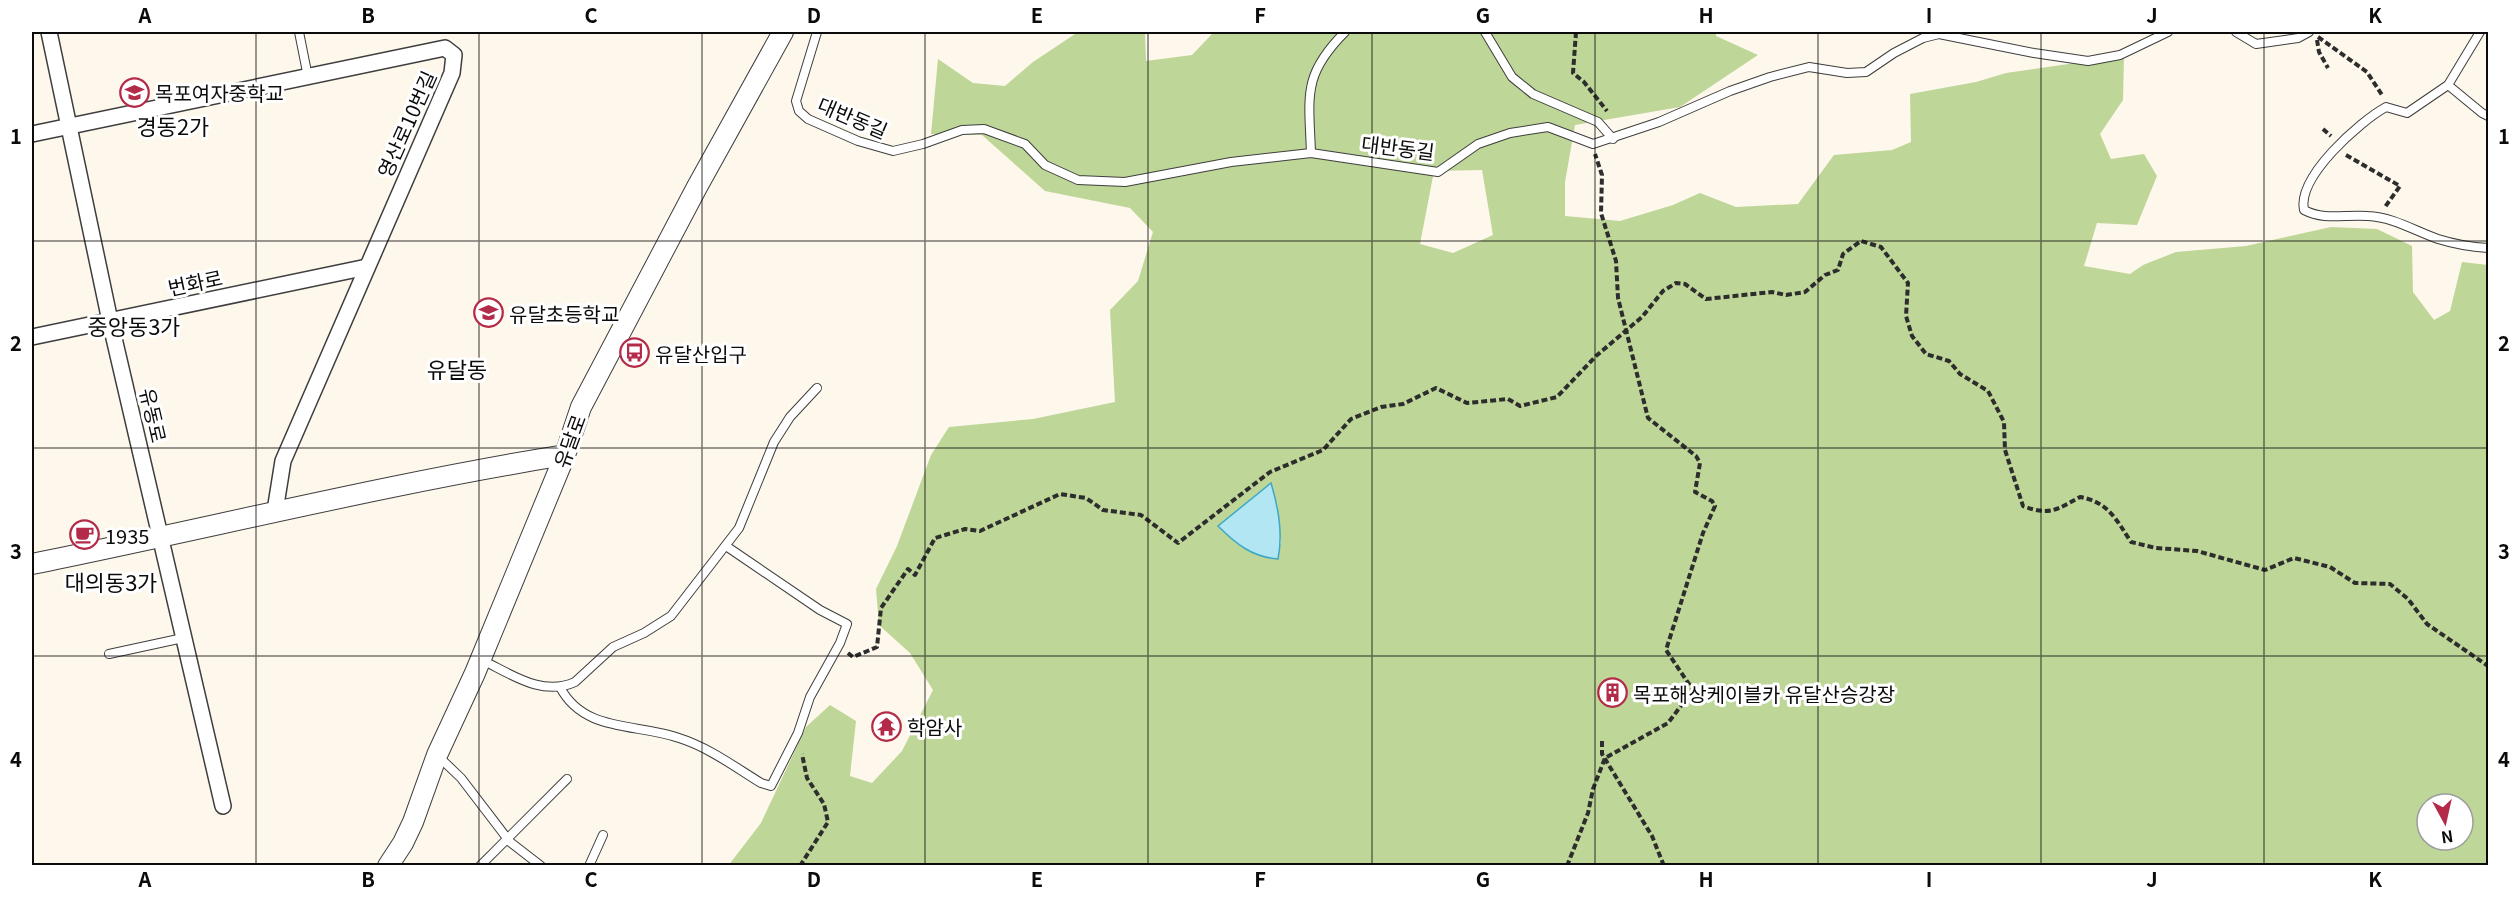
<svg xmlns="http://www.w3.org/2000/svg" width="2520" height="897" viewBox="0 0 2520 897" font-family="Georgia,'Noto Sans KR',serif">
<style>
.forest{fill:#bed697;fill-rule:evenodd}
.water{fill:#b2e6f3;stroke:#3da7c6;stroke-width:1.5}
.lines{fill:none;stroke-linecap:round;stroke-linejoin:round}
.service-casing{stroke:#3e3e3e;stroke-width:10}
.minor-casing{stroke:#3e3e3e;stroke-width:18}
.tertiary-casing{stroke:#3e3e3e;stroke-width:22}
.path{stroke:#2d2d2d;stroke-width:4;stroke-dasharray:6 3;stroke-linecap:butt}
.service{stroke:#fff;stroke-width:8}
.minor{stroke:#fff;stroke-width:15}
.tertiary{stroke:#fff;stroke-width:20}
.grid{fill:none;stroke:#0b0b0b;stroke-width:1.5;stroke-opacity:0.55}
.labels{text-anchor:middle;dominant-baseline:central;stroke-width:6;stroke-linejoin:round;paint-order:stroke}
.poi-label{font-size:20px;fill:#0b0b0b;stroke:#fff;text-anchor:start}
.street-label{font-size:20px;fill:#0b0b0b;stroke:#fff}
.quarter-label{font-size:22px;fill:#0b0b0b;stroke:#fff}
.neatline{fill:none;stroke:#0b0b0b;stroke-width:2}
.grid-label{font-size:20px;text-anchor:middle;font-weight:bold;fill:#0b0b0b}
</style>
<rect width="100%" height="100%" fill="#fef7eb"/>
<!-- forest -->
<path class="forest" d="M1078,32h67l1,29 46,-6 22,-23h502v4l42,19 -78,52 -105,18 -10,57v34l55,5 53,-16 27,-12 36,14 62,-3 36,-49 58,-5 19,-8 -1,-48 66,-12 30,-9 118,-17 -1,44 -23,34 11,25 33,-5 13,22 -20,49 -40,-2 -13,43 46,8 13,-9 33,-13 70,-6 85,-19 46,2 35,17 1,46 21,28 16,-9 12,-49 26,3v600l-1760,1 33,-43 45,-96 24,-22 26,16 -6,55 22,7 30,-32 31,-61 -23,-37 -31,-28 -3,-36 21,-43 34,-91 18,-28 84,-8 82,-17 -5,-92 28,-29 15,-49 -23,-24 -85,-17 -63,-56 -51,-1 7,-75 35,24 32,3 28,-24zM1482,170l11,65 -40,18 -33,-9 14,-73zM1277,502l4,42 -62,-18zM2427,804h36v36h-36z"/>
<!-- water -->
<path class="water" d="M1271,483c7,23 12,52 7,76 -26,-2 -42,-15 -60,-33z"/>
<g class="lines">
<defs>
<g id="service">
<polyline points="299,32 308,77"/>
<polyline points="817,32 796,101 799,111 808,119 858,141 893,151 923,144 962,130 984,129 1025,144 1045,165 1078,180 1125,182 1231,162 1311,153 1438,172 1478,144 1510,133 1548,127 1593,144 1659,122 1730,91 1770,77 1809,67 1847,73 1866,72 1894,53 1923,38 1939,34 2034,53 2088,61 2120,55 2168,32"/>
<polyline points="1485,32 1512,77 1533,94 1598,122 1613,139"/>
<polyline points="2236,32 2256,44 2298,38 2309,32"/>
<path d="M2480,32l-32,53 -41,28 -21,-6c-27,15 -89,70 -82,103 21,11 41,4 64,6 25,1 47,15 70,23 16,5 34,8 50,9"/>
<polyline points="2448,85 2482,113 2488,116"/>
<path d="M1311,153c-2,-57 -9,-78 34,-121"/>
<polyline points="109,654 183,638"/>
<path d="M482,660c29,14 60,37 93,22l38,-35 31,-14 27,-17 68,-88 35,-86 16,-25 27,-29"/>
<path d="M560,687c24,46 77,36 119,51 29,9 56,29 82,45l10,3 27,-53 12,-36 30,-54 7,-19 -27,-14 -94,-64"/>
<polyline points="438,756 461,778 510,842 541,866"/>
<polyline points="480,866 567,779"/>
<polyline points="589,866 603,835"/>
</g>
<g id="minor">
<polyline points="49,32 110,321 223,806"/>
<polyline points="32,134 445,48 454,55 452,73 283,461 275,511"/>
<polyline points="32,337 367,267"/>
</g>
<g id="tertiary">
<path d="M32,564c178,-36 354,-80 533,-109"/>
<polyline points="388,866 403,843 413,822 437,755 475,673 565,455 581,407 697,187 783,32"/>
</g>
</defs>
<!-- service casing -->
<use href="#service" class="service-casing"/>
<!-- minor casing -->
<use href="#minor" class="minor-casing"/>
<!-- tertiary casing -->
<use href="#tertiary" class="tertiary-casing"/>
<!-- path -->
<g class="path">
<polyline points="1576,32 1573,73 1584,82 1607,111"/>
<polyline points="2318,37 2367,72 2382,95"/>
<polyline points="2317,40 2319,52 2328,68"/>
<polyline points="2323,129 2331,136"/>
<polyline points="2346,155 2400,186 2385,207"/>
<path d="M848,653l5,4 24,-10 4,-39 27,-39 7,6 20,-37 30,-9 15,2 80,-37 26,4 17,12 38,5 37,28 92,-71 53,-22 28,-31 30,-12 22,-3 33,-16 31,15 41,-4 12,7 37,-9 39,-41 46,-39 21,-26 13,-8 9,1 21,15 66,-7 14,3 19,-3 20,-17 13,-5 5,-16 18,-13 20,6 27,36 -2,33 6,20 14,18 23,7 11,13 28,17 16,31 1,28 18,56c27,10 33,4 57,-9 28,5 36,22 51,45l25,6 41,3 68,19 29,-12 36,9 25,16 35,1 18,15 19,25 61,42"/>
<polyline points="1602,741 1602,754 1652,836 1664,866"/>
<polyline points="800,866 828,822 824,804 807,778 802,754"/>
<polyline points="1567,866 1588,813 1593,789 1605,758 1668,723 1693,690 1666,650 1703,533 1715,506 1712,501 1695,492 1700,463 1696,456 1648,418 1618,298 1616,261 1601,213 1602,175 1595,154"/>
</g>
<!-- service -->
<use href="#service" class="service"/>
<!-- minor -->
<use href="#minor" class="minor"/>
<!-- tertiary -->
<use href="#tertiary" class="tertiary"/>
</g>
<!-- grid -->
<path class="grid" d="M256,32v834M479,32v834M702,32v834M925,32v834M1148,32v834M1372,32v834M1595,32v834M1818,32v834M2041,32v834M2264,32v834M32,241h2456M32,448h2456M32,656h2456"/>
<!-- icons -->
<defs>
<symbol id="school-ring" viewBox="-11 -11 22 22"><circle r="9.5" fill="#fff" stroke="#b42b49" stroke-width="1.5"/><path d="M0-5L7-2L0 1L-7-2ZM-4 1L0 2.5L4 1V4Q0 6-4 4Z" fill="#b42b49"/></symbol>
<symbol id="bus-ring" viewBox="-11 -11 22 22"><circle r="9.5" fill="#fff" stroke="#b42b49" stroke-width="1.5"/><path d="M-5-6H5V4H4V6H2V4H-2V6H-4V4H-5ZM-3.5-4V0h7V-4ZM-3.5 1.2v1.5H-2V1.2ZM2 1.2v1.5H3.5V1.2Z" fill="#b42b49"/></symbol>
<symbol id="cafe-ring" viewBox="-11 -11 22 22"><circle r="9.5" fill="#fff" stroke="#b42b49" stroke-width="1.5"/><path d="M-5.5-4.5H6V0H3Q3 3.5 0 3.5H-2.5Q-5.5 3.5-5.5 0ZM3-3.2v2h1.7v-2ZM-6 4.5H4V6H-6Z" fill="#b42b49"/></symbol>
<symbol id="building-ring" viewBox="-11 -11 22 22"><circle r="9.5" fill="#fff" stroke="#b42b49" stroke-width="1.5"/><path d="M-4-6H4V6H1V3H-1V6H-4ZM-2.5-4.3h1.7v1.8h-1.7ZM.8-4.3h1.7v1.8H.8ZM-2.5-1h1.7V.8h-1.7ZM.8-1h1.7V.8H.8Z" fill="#b42b49"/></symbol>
<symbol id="temple-ring" viewBox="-11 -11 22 22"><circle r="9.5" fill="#fff" stroke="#b42b49" stroke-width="1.5"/><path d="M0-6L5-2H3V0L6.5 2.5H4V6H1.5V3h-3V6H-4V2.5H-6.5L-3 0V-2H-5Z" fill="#b42b49"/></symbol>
</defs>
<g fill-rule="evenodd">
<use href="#school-ring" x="118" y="76" width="33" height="33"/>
<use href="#school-ring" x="472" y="296" width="33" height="33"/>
<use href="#bus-ring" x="618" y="336" width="33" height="33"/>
<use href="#cafe-ring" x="68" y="518" width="33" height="33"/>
<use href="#building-ring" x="1596" y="676" width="33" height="33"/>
<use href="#temple-ring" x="870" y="710" width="33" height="33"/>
</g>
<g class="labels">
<!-- poi labels -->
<g class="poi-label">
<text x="155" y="92">목포여자중학교</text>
<text x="509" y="313">유달초등학교</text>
<text x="655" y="353">유달산입구</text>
<text x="105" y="535">1935</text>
<text x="1633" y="693">목포해상케이블카 유달산승강장</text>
<text x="907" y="726">학암사</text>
</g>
<!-- street labels -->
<g class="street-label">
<text transform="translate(853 117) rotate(23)">대반동길</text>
<text transform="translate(406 124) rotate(-66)">영산로10번길</text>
<text transform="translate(1398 147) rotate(7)">대반동길</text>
<text transform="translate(195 282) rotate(-12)">번화로</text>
<text transform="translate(154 415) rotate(77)">유동로</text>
<text transform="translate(569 441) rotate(-70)">유달로</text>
</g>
<!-- quarter labels -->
<g class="quarter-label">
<text x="173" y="125">경동2가</text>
<text x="134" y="325">중앙동3가</text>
<text x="457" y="368">유달동</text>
<text x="111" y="581">대의동3가</text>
</g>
</g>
<!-- border -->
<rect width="2520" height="897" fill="none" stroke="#ffffff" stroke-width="66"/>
<!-- north arrow -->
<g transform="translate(2445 822) rotate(172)"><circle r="28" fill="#ffffff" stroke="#9d9d9d" stroke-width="1.5"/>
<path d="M0-4.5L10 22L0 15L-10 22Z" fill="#b42b49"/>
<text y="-9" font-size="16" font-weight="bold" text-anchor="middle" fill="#0b0b0b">N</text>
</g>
<rect x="33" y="33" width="2454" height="831" class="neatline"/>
<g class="grid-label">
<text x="145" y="23">A</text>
<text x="368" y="23">B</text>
<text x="591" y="23">C</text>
<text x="814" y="23">D</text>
<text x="1037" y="23">E</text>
<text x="1260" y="23">F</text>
<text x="1483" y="23">G</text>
<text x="1706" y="23">H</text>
<text x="1929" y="23">I</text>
<text x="2152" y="23">J</text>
<text x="2375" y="23">K</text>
<text x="16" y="144">1</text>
<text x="2504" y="144">1</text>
<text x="16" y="351">2</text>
<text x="2504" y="351">2</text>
<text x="16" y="559">3</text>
<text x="2504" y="559">3</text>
<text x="16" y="767">4</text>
<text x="2504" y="767">4</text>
<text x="145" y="887">A</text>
<text x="368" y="887">B</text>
<text x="591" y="887">C</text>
<text x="814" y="887">D</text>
<text x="1037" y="887">E</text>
<text x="1260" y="887">F</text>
<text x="1483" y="887">G</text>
<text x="1706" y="887">H</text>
<text x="1929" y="887">I</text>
<text x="2152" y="887">J</text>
<text x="2375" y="887">K</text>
</g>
</svg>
